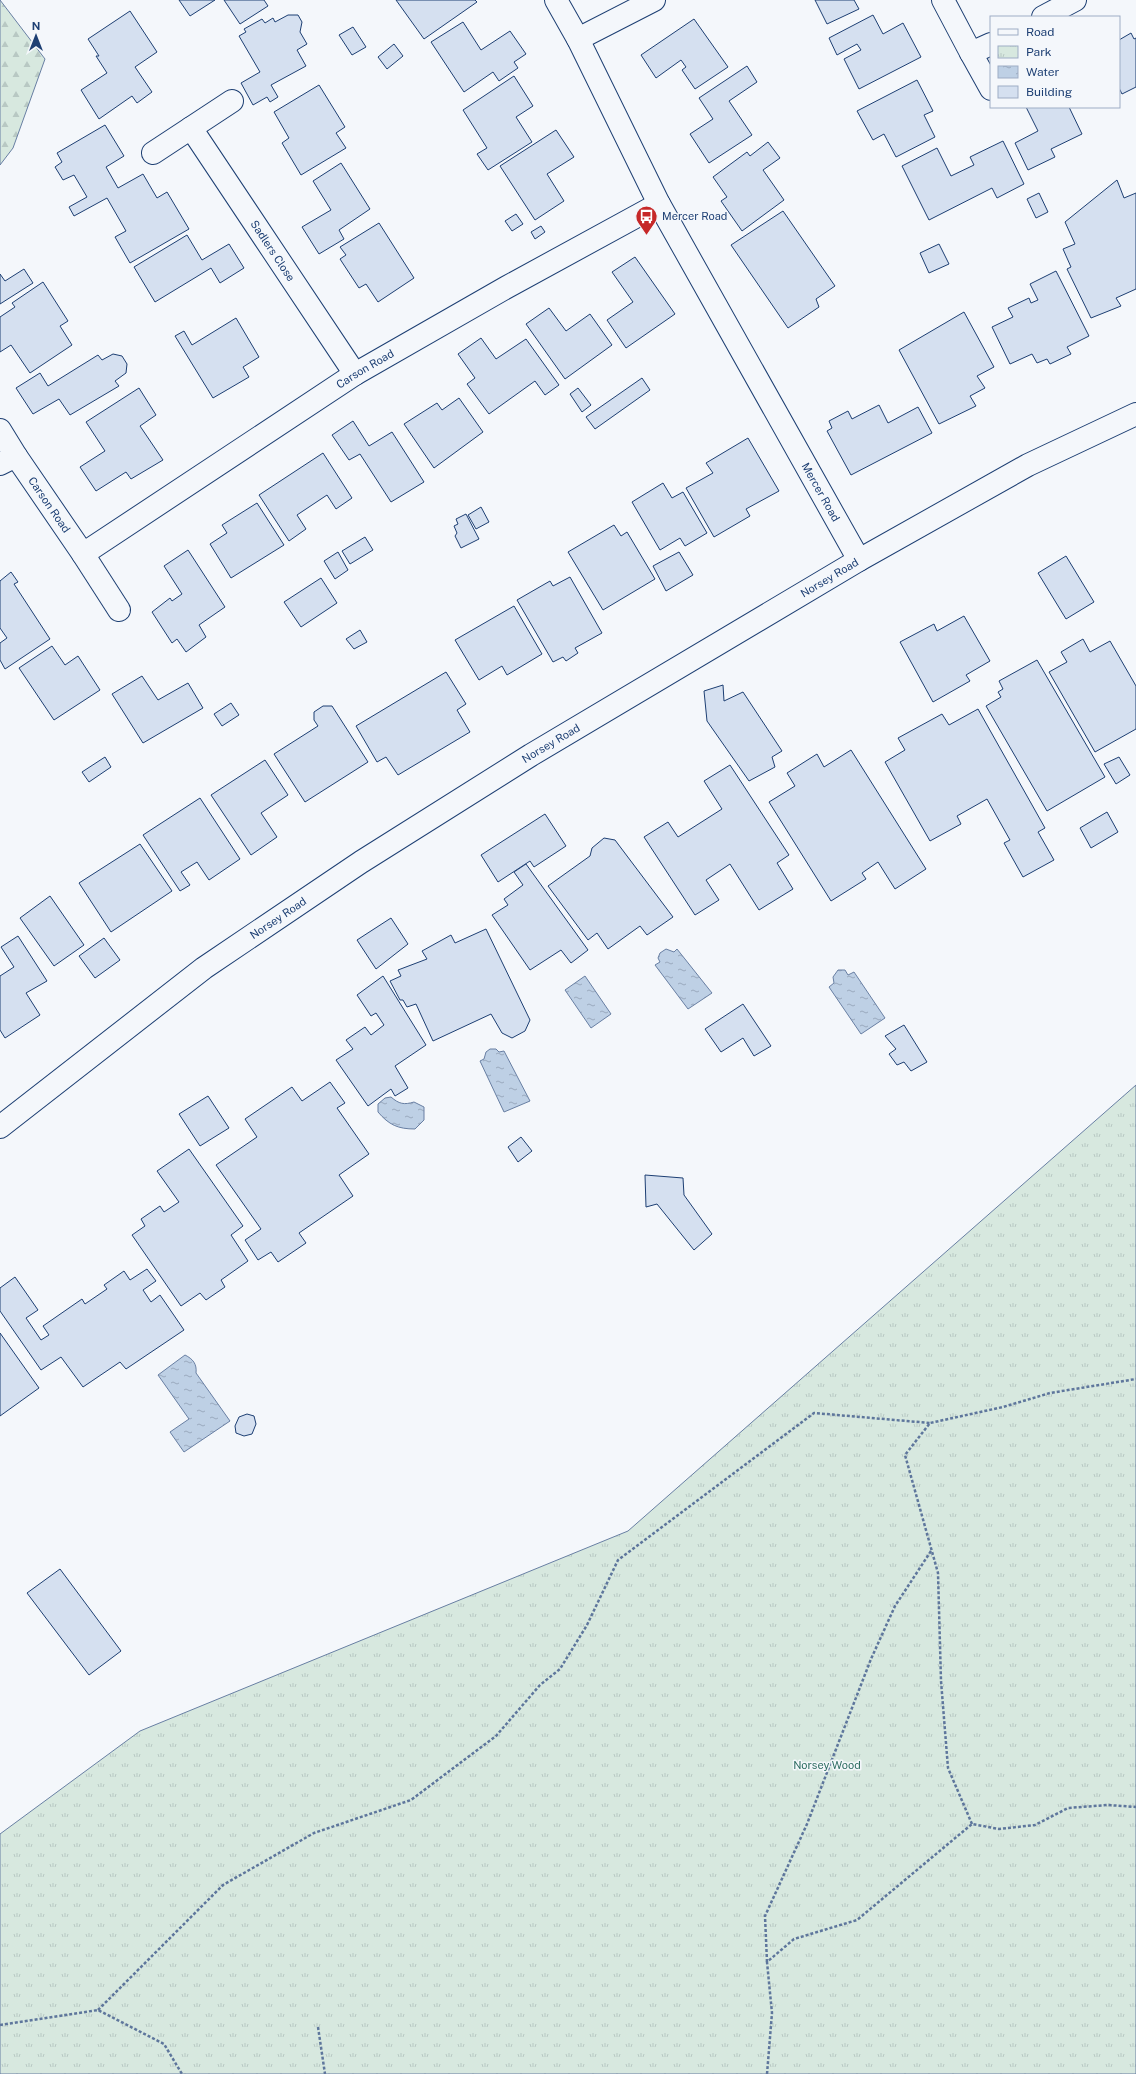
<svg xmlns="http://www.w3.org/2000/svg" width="1136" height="2074" viewBox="0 0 1136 2074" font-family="'Public Sans',sans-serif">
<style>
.forest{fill:url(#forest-firs);stroke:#687fa3}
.park{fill:url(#park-tufts);stroke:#687fa3}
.water{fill:url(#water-ripples);stroke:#687fa3}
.building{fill:#d5e0f0;stroke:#1d3f73}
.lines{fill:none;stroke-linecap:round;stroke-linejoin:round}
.street-casing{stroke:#1d3f73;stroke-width:24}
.secondary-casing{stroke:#1d3f73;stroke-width:24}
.path{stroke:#5e769c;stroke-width:2.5;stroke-dasharray:3 2;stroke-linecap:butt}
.street{stroke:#f4f7fb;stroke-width:22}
.secondary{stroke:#f4f7fb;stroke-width:22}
.labels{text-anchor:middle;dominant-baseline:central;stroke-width:3;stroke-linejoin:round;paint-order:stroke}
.poi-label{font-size:11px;fill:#1d3f73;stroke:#f4f7fb;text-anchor:start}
.street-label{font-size:11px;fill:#1d3f73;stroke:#f4f7fb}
.park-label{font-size:11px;fill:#2c6c60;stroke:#f4f7fb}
</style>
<defs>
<pattern id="forest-firs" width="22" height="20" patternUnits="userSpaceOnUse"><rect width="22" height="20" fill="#d7e8df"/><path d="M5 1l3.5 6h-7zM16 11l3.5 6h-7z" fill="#b8c8c3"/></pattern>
<pattern id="park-tufts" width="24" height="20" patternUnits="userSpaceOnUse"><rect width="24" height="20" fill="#d7e8df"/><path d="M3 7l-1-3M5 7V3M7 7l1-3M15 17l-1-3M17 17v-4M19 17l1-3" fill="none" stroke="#b8c8c3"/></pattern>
<pattern id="water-ripples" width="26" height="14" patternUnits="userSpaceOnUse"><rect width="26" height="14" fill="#bed0e5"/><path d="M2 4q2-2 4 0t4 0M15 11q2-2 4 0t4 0" fill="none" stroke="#9aaabe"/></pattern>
</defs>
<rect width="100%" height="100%" fill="#f4f7fb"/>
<!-- forest -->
<polygon class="forest" points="0,0 45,59 13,148 0,165"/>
<!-- park -->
<polygon class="park" points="1136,1085 1136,2074 0,2074 0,1834 140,1731 628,1531"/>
<!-- water -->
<g class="water">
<polygon points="666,949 674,952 677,949 712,993 688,1009 655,965 660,962 658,958 660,953"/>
<polygon points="838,970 845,970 848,975 854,972 885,1018 861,1034 829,987 834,983 833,977"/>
<polygon points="585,976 611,1014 591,1028 565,990"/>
<polygon points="490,1049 496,1049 499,1052 504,1051 530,1101 504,1112 480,1061 484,1059 486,1052"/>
<path d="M391,1097c8,7 13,8 23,5l10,5v13l-9,9c-17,0 -26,-4 -37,-17v-8l7,-6z"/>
<path d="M185,1355c8,4 12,9 11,18l34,48 -46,31 -14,-20 19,-13 -31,-44z"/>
</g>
<!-- building -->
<g class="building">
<polygon points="179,0 215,0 190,16"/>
<polygon points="224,0 264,0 268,6 240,24"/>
<polygon points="396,0 475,0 477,2 424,39"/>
<polygon points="815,0 854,0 859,9 827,24"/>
<polygon points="130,11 157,52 135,67 152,92 137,103 132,96 99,119 81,90 107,73 96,56 99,56 88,39"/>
<polygon points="288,15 298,15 302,22 300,32 307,44 297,50 306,66 271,85 278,97 270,102 267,97 253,105 241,83 260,72 239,36 246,32 244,29 262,19 265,23 273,18 275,22"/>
<polygon points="873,15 883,34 903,23 921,57 859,89 844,59 861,50 857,44 837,55 829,38"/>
<polygon points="694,19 728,67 695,89 682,70 686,67 681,60 656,78 641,55"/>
<polygon points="463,22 481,50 510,31 526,54 514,62 518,68 499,81 493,72 464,92 431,42"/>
<polygon points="353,27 366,47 352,55 339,35"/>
<polygon points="1131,33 1134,39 1136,38 1136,87 1122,94 1119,88 1119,40"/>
<polygon points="394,44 403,56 387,69 378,57"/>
<polygon points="747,66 757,82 729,101 752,135 709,163 690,134 713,119 699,98"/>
<polygon points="514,76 533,106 516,117 532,142 488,170 477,154 487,148 463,110"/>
<polygon points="917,80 933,111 924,115 935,137 896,157 884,134 873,140 857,111"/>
<polygon points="319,85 345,127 336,133 346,148 301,175 282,143 289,138 274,112"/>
<polygon points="1026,107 1069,107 1082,134 1051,149 1055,157 1028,170 1015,143 1038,131"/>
<polygon points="105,125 124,156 106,167 118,188 143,174 157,198 167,192 189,229 130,263 115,237 126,231 107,198 74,216 69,207 87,197 74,175 63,180 55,167 62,162 57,153"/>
<polygon points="556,130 574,157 547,174 564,201 535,220 500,166"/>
<polygon points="1003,141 1024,184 997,198 992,188 929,220 902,166 937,148 951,176 974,165 970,157"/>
<polygon points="768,142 780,158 763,170 784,200 742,231 721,201 727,197 713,177 747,152 750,156"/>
<polygon points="341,163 370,209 339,230 344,239 319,254 302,227 331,210 313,181"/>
<polygon points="1117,180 1124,198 1136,193 1136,289 1116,298 1121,306 1091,318 1067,269 1071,267 1063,249 1075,244 1065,222"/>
<polygon points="1039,193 1048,212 1036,218 1027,199"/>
<polygon points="783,211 835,286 816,299 819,307 788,328 731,245"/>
<polygon points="516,214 523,224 512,231 505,221"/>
<polygon points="379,223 414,278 378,302 366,284 359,288 340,259 346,255 340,247"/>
<polygon points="541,226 545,232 535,239 531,232"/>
<polygon points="187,235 202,260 229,244 244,268 220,283 211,268 155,302 134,267"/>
<polygon points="939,244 949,264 929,273 920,253"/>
<polygon points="635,257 675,314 626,348 607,320 633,302 612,272"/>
<polygon points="24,269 33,283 0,304 0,274 5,281"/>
<polygon points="1056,271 1089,336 1067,347 1071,354 1050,364 1047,359 1037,363 1032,354 1010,364 992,327 1013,317 1008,308 1029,298 1031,303 1038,300 1030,284"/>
<polygon points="43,282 68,321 60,326 72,345 30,373 11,345 0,352 0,317 15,307 12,303"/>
<polygon points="549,308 566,331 590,314 612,345 565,379 526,324"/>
<polygon points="964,312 994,367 977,376 985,388 970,396 976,406 939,424 899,350"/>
<polygon points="236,318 259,357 243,367 249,377 213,398 175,336 184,331 192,345"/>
<polygon points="481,338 496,359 526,339 559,385 545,395 535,381 489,414 467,384 475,378 458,354"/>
<polygon points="113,354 122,356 127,364 126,373 115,381 119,386 70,415 59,399 33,414 16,388 40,373 48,386 98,355 102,360"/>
<polygon points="642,378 650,390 595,429 586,417"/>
<polygon points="139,388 156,415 140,426 163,460 131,479 126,472 96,491 80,467 105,451 86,422"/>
<polygon points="578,388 591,405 582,412 570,394"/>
<polygon points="459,398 483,432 434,468 404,424 437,403 442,410"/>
<polygon points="879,405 888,423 918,407 932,433 851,475 827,431 832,428 829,421 848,411 852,419"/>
<polygon points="353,421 369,446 392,432 424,482 391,502 360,454 349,460 332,435"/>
<polygon points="748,438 779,491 746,509 750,516 714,537 686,488 713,473 706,463"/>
<polygon points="323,453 352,498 336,509 327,495 297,515 306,529 289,541 259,495"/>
<polygon points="663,483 672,498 683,492 707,533 685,546 680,538 660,550 632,502"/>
<polygon points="257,503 284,545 231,578 210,544 227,533 222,525"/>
<polygon points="481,507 489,522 476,529 468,515"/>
<polygon points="466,514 479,539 461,548 455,536 457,533 454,526 458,524 456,519"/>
<polygon points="614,525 621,536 627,532 655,579 603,610 568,552"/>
<polygon points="365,537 373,550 350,564 342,551"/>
<polygon points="188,550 225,607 199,625 206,637 186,652 177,639 172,643 152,612 170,598 172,601 182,594 164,566"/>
<polygon points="338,552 348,570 335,579 324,561"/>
<polygon points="679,552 693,575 666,591 653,566"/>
<polygon points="1066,556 1094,602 1066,619 1038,573"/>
<polygon points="11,572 18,582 14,584 50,639 5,669 0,660 0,643 7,638 0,628 0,581"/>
<polygon points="570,577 602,633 575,648 578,653 566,661 563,657 553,662 517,600 550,581 553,586"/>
<polygon points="321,578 337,603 301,627 284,602"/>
<polygon points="514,606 542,654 507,675 502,666 479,680 455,640"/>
<polygon points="964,616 990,661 966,675 970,681 933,702 900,642 934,624 937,631"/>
<polygon points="360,630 367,642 354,649 346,639"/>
<polygon points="1083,639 1090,652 1110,641 1136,686 1136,729 1095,752 1049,672 1067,662 1061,652"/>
<polygon points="52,646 65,665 78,656 100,690 54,720 19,668"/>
<polygon points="1037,660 1105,777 1047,811 986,706 1001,697 998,692 1003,689 999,681"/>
<polygon points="446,672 466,704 457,710 470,732 398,775 386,757 377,762 356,726"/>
<polygon points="142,676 158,700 188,683 203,708 143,743 112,694"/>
<polygon points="723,685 724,701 743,692 782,751 772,757 775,767 749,781 707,721 704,691"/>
<polygon points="231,703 239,715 222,726 214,714"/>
<polygon points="323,706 332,706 368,762 305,802 274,754 318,726 314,720 314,712"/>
<polygon points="978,709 1045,828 1038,832 1054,860 1023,877 1004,843 1010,840 987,799 957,816 961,824 930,841 885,762 905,750 898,738 942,714 949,725"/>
<polygon points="851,750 926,869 895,889 878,862 862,873 866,879 831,901 769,802 795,786 787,773 817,754 824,767"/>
<polygon points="105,757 111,767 89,782 82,772"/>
<polygon points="1119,757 1130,775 1116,784 1104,764"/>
<polygon points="265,760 288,795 261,813 277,837 251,855 211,795"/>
<polygon points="730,765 789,855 777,863 793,889 759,910 730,864 706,880 719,900 695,915 644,837 668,822 678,837 722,809 704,781"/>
<polygon points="200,798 240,859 209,880 197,862 181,872 190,885 180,891 143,835"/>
<polygon points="1107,812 1118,832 1091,848 1080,828"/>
<polygon points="545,814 566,846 534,867 530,861 498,882 481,855"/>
<polygon points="604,838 615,840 673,917 647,935 640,926 608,949 597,933 588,940 548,886 590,856 592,848"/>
<polygon points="140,844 172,891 111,932 79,883"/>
<polygon points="526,864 588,950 571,963 561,950 530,970 492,915 508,905 504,899 523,885 514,872"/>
<polygon points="50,896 84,945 54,966 20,918"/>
<polygon points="391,918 408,944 376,969 357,940"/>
<polygon points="486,929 530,1020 525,1031 512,1038 502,1033 491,1014 433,1041 416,1004 407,1007 403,1000 400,1000 390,981 401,976 398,970 427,959 422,951 451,935 455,943"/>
<polygon points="18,936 47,981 26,993 40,1015 5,1038 0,1030 0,976 14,967 1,947"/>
<polygon points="104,938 120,960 95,978 79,956"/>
<polygon points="383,976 426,1045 395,1066 408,1088 395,1096 391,1089 368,1106 336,1060 353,1049 346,1040 365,1027 371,1035 384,1025 376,1013 371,1016 357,995"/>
<polygon points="743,1004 771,1046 754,1056 743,1038 721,1052 705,1029"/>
<polygon points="904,1025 927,1062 911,1071 904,1062 897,1065 889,1054 896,1049 885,1036"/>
<polygon points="330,1082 345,1103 337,1108 369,1154 339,1175 353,1196 299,1233 306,1243 278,1262 271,1252 258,1260 245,1240 261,1229 216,1165 257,1137 245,1119 292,1087 302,1101"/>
<polygon points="208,1096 229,1128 200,1146 179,1114"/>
<polygon points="521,1137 532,1151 518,1162 508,1147"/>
<polygon points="189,1149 243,1226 231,1235 248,1261 221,1280 225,1287 206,1300 200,1293 181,1306 132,1235 145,1226 141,1219 160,1206 164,1212 179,1202 157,1171"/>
<polygon points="645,1175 683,1178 684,1195 712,1234 694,1250 657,1204 646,1207"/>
<polygon points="147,1269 156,1281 143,1290 151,1302 160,1295 184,1330 126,1369 120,1362 83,1387 61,1357 41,1370 0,1311 0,1288 15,1277 38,1310 26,1318 41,1340 49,1335 43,1326 82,1299 85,1304 107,1289 104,1285 124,1271 130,1280"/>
<polygon points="0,1333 39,1388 0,1416"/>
<polygon points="247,1414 254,1416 256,1424 252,1434 244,1436 236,1433 235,1426 239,1417"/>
<polygon points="60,1569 121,1651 89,1675 27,1593"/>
</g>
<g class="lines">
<defs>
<g id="street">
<path id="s1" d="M556,0l22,39 81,165 200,356"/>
<polyline points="943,0 971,53 991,44"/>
<polyline points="1043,17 1075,0"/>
<polyline points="578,39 654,0"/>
<polyline points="971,53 991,89"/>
<polyline points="191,128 232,101"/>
<path id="s2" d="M153,153l38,-25 164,246"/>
<polyline points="0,430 16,456"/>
<path id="s3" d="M0,464l16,-8 67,98 272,-180 152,-87 152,-83"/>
<polyline points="83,554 119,610"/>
</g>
<g id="secondary">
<path id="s4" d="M0,1127l204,-159 157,-106 170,-107 328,-195 169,-95 108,-51"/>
</g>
</defs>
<!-- street casing -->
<use href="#street" class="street-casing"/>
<!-- secondary casing -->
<use href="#secondary" class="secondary-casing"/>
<!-- path -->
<g class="path">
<polyline points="972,1824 948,1768 941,1681 938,1573 905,1455 930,1423 1003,1407 1050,1393 1136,1379"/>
<polyline points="767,1962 765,1916 807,1824 871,1659 895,1606 931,1551"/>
<polyline points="98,2010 223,1885 314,1833 411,1800 496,1736 540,1685 560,1669 587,1625 618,1560 814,1413 930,1423"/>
<polyline points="0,2025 98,2010 164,2044 182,2074"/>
<polyline points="318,2027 325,2074"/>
<polyline points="767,2074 772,2013 767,1962 794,1939 857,1920 972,1824 999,1829 1035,1825 1068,1808 1108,1805 1136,1807"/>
</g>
<!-- street -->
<use href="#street" class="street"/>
<!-- secondary -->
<use href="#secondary" class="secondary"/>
</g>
<!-- icons -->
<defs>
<symbol id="bus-pin" viewBox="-11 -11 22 30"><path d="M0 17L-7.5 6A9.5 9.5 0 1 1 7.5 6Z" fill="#c62828" stroke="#f4f7fb"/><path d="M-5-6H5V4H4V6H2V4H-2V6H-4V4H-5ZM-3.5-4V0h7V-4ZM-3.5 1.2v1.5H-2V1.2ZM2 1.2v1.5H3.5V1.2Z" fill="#fff"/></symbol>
</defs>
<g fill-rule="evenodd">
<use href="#bus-pin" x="634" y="204" width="25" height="34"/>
</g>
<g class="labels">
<!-- poi labels -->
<g class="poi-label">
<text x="662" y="216">Mercer Road</text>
</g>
<!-- street labels -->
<g class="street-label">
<text stroke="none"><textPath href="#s2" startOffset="193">Sadlers Close</textPath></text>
<text stroke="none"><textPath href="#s3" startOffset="474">Carson Road</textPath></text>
<text stroke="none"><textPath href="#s1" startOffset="559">Mercer Road</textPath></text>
<text stroke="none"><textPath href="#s3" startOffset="77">Carson Road</textPath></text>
<text stroke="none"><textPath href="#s4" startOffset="996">Norsey Road</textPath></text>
<text stroke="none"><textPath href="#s4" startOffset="672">Norsey Road</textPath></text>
<text stroke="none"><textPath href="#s4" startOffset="348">Norsey Road</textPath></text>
</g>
<!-- park labels -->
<g class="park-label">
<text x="827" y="1765">Norsey Wood</text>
</g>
</g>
<!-- legend -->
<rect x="990" y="16" width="130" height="92" fill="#f4f7fb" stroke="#9eadc5"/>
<rect x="998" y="29" width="20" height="6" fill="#f4f7fb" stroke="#9eadc5"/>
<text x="1026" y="36" font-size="12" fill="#1d3f73">Road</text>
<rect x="998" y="46" width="20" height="12" fill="url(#park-tufts)" stroke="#9eadc5"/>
<text x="1026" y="56" font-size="12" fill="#1d3f73">Park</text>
<rect x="998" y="66" width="20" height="12" fill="url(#water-ripples)" stroke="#9eadc5"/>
<text x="1026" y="76" font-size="12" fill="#1d3f73">Water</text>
<rect x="998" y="86" width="20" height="12" fill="#d5e0f0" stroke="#9eadc5"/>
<text x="1026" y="96" font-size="12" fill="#1d3f73">Building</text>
<!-- north arrow -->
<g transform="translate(36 36)" stroke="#f4f7fb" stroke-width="3" paint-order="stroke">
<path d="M0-3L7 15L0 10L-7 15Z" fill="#1d3f73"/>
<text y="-6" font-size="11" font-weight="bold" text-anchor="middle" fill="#1d3f73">N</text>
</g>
</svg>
